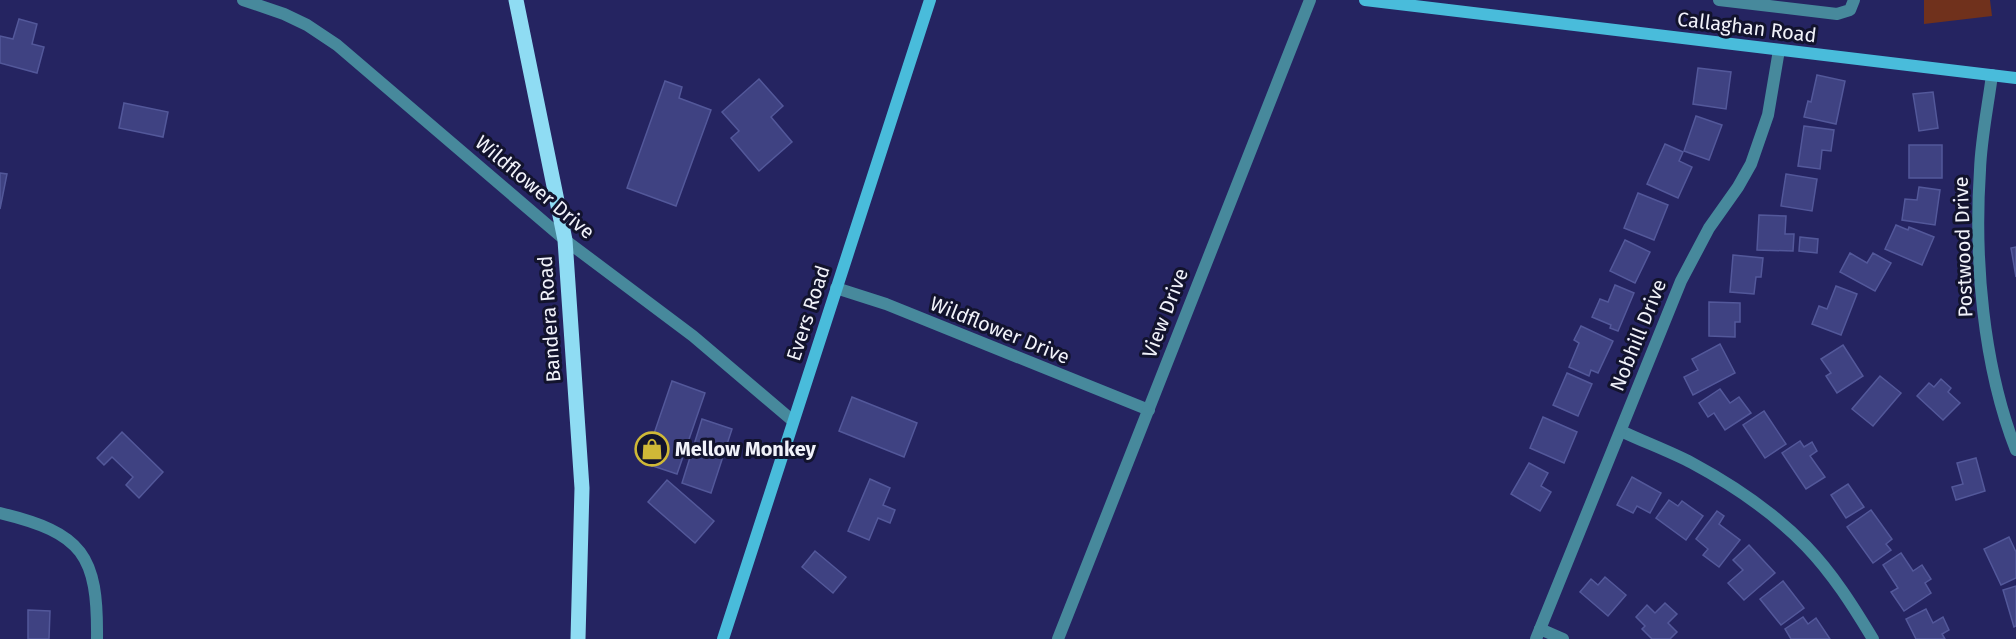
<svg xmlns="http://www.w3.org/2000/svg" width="2016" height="639" font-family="'Fira Sans',sans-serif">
	<rect width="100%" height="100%" fill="#252461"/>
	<!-- green -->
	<path fill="#70311c" d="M1924,0H1990L1992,16L1924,24Z"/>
	<!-- building -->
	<g fill="#3f4282" stroke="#53589a" stroke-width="1.5">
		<path d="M19,19L37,24L32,44L44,47L37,73L0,63V36L13,39Z"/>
		<path d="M1698,68L1731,72L1726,109L1693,104Z"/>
		<path d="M1817,75L1845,81L1836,124L1804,117L1808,101L1811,102Z"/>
		<path d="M759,79L783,106L771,117L792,142L759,171L731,138L739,131L722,112Z"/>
		<path d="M665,81L682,87L679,98L711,110L676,206L627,188Z"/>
		<path d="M1933,92L1938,128L1919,131L1913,94Z"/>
		<path d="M124,103L168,112L163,137L119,128Z"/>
		<path d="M1696,116L1722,125L1709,160L1684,151Z"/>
		<path d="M1804,126L1834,130L1831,151L1822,150L1820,169L1798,166Z"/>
		<path d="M1665,144L1683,152L1679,161L1692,167L1678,198L1647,184Z"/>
		<rect x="1909" y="145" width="33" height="33"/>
		<path d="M0,173L7,174L0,209Z"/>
		<path d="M1786,174L1817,179L1812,211L1781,206Z"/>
		<path d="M1919,187L1940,190L1935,225L1902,220L1905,199L1917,200Z"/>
		<path d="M1638,193L1668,205L1654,240L1624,228Z"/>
		<path d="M1759,215L1786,216L1785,234H1794L1793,251L1757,250Z"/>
		<path d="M1896,225L1908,230L1909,227L1934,237L1922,265L1885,249Z"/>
		<path d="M1800,237L1818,239L1817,253L1799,251Z"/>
		<path d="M1625,240L1650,252L1635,283L1610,271Z"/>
		<path d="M2016,247V277L2011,248Z"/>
		<path d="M1850,253L1867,263L1873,253L1891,263L1875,291L1840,272Z"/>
		<path d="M1733,255L1763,258L1761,277H1756L1754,294L1730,292Z"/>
		<path d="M1615,285L1634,293L1618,331L1610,328L1611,325L1592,317L1600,299L1608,302Z"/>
		<path d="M1836,286L1857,294L1841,335L1812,324L1819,306L1827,309Z"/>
		<path d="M1709,302L1740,303V322H1735V337L1709,336Z"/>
		<path d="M1581,326L1613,341L1598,373L1591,370L1589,376L1569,367L1579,343L1574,340Z"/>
		<path d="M1720,344L1735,373L1693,395L1684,377L1698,370L1692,359Z"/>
		<path d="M1843,345L1863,376L1837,393L1826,376L1831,373L1821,359Z"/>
		<path d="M1567,373L1592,384L1578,416L1553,405Z"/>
		<path d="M1880,376L1901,393L1873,426L1852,409Z"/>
		<path d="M1941,379L1951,388L1948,392L1960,403L1943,420L1917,396L1929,383L1934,387Z"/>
		<path d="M672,381L705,393L677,474L644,463Z"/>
		<path d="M1720,389L1730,403L1739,397L1751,413L1725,430L1714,413L1708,417L1699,403Z"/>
		<path d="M852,397L917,423L904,457L839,431Z"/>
		<path d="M1764,411L1786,444L1765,458L1743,425Z"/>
		<path d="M1543,417L1577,432L1564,463L1530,448Z"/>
		<path d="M702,419L732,429L711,493L682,483Z"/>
		<path d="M122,432L163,472L139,498L126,485L133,477L112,457L104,465L97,458Z"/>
		<path d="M1800,441L1804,447L1812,442L1817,451L1810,456L1825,477L1806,489L1782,453Z"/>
		<path d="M1976,458L1985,491L1956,500L1952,487L1963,484L1957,463Z"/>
		<path d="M1529,463L1548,473L1541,486L1551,492L1540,511L1511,494Z"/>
		<path d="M1632,477L1661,493L1650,513L1637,506L1633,513L1617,505Z"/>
		<path d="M870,479L890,488L883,505L895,510L890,523L878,518L869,540L848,531Z"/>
		<path d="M667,480L714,521L695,543L648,502Z"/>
		<path d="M1848,484L1864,507L1846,518L1831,495Z"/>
		<path d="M1669,500L1678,506L1682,501L1703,516L1686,540L1656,518Z"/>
		<path d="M1871,510L1892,539L1886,544L1891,550L1873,563L1847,527Z"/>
		<path d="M1717,511L1724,516L1719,524L1740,540L1719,567L1703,555L1708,549L1696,539Z"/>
		<path d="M2009,537L2016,552V578L2001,585L1984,549Z"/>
		<path d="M1749,545L1775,573L1744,600L1728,583L1743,570L1733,560Z"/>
		<path d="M815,551L846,577L833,593L802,567Z"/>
		<path d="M1901,553L1913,571L1922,565L1931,579L1925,583L1931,593L1904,611L1891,592L1898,588L1883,565Z"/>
		<path d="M1605,577L1626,595L1608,616L1580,592L1591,579L1598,585Z"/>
		<path d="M1783,581L1804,608L1781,625L1760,599Z"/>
		<path d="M2016,586V626L2014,627L2003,590Z"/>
		<path d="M1665,603L1677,614L1668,623L1677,632L1670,639H1652L1642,629L1645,626L1636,617L1647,605L1655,613Z"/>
		<path d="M1926,609L1933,623L1943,617L1949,630L1942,634L1945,639H1916L1906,619Z"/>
		<path d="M28,610L50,611L49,639H28Z"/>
		<path d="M1803,617L1808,624L1816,618L1830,639H1791L1785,629Z"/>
	</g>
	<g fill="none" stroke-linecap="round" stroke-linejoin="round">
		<!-- street -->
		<g stroke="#47899c" stroke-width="12">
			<path d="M243,0L284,14L307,25L337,45L565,240L693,336L793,421"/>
			<path d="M1719,0L1837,14L1850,10L1854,0"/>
			<path d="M1992,75C1988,106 1981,139 1980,170C1974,260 1983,366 2016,450"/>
			<path d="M836,288L886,304L1149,410"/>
			<path d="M1621,431C1644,442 1669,451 1692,463C1733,485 1774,513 1806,546C1833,574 1853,606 1873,639"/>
			<path d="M0,513C83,533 98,555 97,639"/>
			<path d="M1540,629L1563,639"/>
			<path d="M1058,639L1310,0"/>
			<path d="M1536,639L1681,281L1709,228L1738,187L1751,164L1768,115L1779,50"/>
		</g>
		<!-- secondary -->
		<g stroke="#49bcdb" stroke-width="12">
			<path d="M1365,0L2016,78"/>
			<path d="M723,639L930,0"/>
		</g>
		<!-- primary -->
		<path stroke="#8fdcf3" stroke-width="15" d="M516,0L565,240L582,488L578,639"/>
	</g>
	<!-- icons -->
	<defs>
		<g id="shop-ring" transform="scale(1.725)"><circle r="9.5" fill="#12132d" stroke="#cfb837" stroke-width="1.5"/><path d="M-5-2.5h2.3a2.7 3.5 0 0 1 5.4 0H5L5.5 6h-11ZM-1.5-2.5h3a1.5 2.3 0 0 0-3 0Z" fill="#cfb837"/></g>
	</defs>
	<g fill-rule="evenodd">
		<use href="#shop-ring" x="652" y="449"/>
	</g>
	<g text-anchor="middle" stroke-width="6" stroke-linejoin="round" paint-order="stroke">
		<!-- street labels -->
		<g font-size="20" fill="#f1f2fa" stroke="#12132d">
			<text transform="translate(1747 27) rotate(7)" y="7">Callaghan Road</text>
			<text transform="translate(535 187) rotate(40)" y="7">Wildflower Drive</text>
			<text transform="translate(1963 247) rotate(-92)" y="7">Postwood Drive</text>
			<text transform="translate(808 313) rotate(-72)" y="7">Evers Road</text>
			<text transform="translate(1165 313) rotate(-69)" y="7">View Drive</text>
			<text transform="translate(549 319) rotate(-94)" y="7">Bandera Road</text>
			<text transform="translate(1000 330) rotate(22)" y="7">Wildflower Drive</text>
			<text transform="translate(1638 335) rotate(-68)" y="7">Nobhill Drive</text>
		</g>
		<!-- poi labels -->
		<g font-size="20" font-weight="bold" fill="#f1f2fa" stroke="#12132d" text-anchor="start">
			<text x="675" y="456">Mellow Monkey</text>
		</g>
	</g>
</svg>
